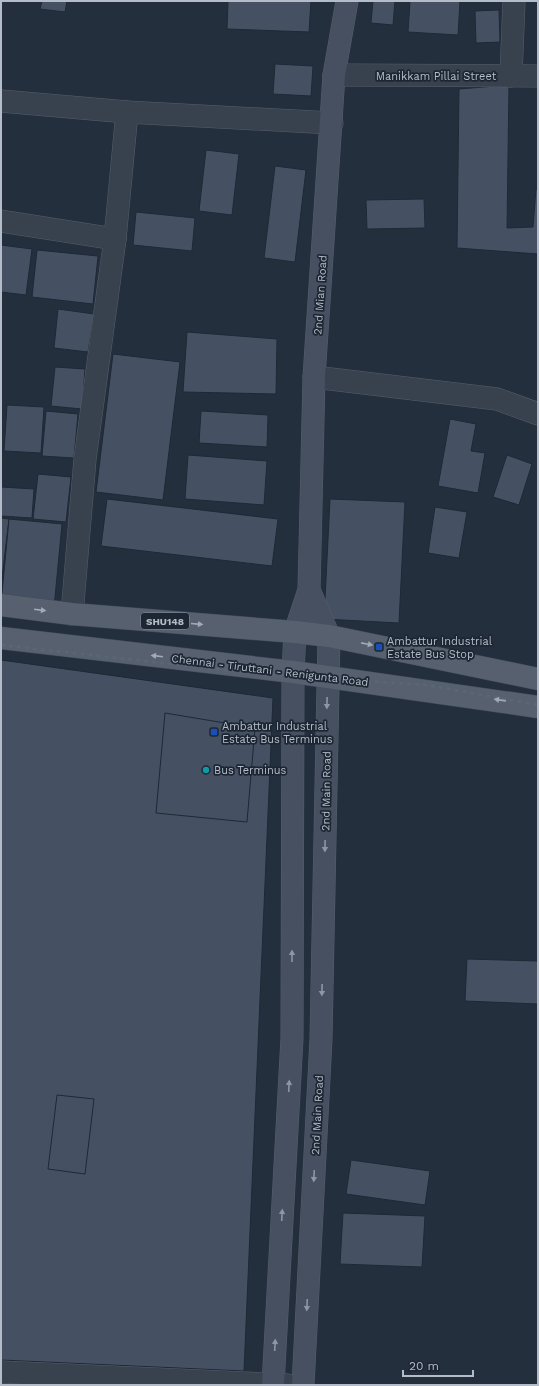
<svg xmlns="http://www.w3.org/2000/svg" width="539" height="1386" font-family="'Work Sans',sans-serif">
	<rect width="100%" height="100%" fill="#242f3e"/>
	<!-- building -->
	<g fill="#455162" stroke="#1f2835">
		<path d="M42,1H67L65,12L40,9Z"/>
		<path d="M228,1H311L309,32L227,29Z"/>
		<path d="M373,1H395L393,25L371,23Z"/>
		<path d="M410,1H460L458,35L408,32Z"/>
		<path d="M499,10L500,42L476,43L475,11Z"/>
		<path d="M275,64L313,66L311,96L273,94Z"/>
		<path d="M509,85L507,228L533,227L536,189H538V254L457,248L459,89Z"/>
		<path d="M206,150L239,154L232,215L199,211Z"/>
		<path d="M275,166L306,170L295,262L264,258Z"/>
		<path d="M424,199L425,228L367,229L366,200Z"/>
		<path d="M136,212L195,218L192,251L133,245Z"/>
		<path d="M1,245L32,249L26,295L1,292Z"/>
		<path d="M37,250L98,256L93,304L32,297Z"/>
		<path d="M58,309L94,314L88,352L54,348Z"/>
		<path d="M187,332L277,339L276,394L183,392Z"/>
		<path d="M113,354L180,362L163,500L96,492Z"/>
		<path d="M55,367L85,369L82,409L51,406Z"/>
		<path d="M7,405L44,407L41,453L4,451Z"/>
		<path d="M46,411L78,414L74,458L42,456Z"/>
		<path d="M201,411L268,415L267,447L199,443Z"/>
		<path d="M450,419L476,424L471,451L485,453L478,493L438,486Z"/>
		<path d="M188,455L267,461L264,505L185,499Z"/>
		<path d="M507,455L532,464L519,505L493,497Z"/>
		<path d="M38,474L71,477L66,522L33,519Z"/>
		<path d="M1,487L34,489L32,518L1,516Z"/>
		<path d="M107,499L278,519L272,566L101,546Z"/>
		<path d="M330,499L405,502L399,623L324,619Z"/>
		<path d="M435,507L467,512L459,558L428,553Z"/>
		<path d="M1,518L9,519L1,586Z"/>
		<path d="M9,519L62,524L54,608L1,604Z"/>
		<path d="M1,660L273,698L244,1371L1,1360Z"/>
		<path d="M165,713L255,728L247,822L156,813Z"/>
		<path d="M467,959L538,961V1004L465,1001Z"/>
		<path d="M57,1095L94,1099L85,1174L48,1169Z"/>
		<path d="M351,1160L430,1171L425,1205L346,1194Z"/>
		<path d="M343,1213L425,1216L422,1267L340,1264Z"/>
	</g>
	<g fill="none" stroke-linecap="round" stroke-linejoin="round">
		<!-- minor casing -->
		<g stroke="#565f6c" stroke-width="23">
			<g id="minor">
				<path d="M334,75L538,76"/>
				<path d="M511,76L514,1"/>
				<path d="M1,101L127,112L332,123"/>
				<path d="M1,221L115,239"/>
				<path d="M314,377L497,399L538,414"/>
				<path d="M72,614L85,459L115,239L127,112"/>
				<path d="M1,1372L287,1385"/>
			</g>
		</g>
		<!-- secondary casing -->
		<g stroke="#565f6c" stroke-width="23">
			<g id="secondary">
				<path d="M273,1385L292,1038L293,672L295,632L309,590L314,377L334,75L347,1"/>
				<path d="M303,1385L321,1039L329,636L309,590"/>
			</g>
		</g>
		<!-- primary casing -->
		<g stroke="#414a57" stroke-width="23">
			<g id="primary">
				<path d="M1,605L72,614L295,632L329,636L538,679"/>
				<path d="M1,638L293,672L538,707"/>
			</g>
		</g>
		<!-- minor -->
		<use href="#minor" stroke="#38414e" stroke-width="22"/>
		<!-- secondary -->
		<use href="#secondary" stroke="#465061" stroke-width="22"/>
		<!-- primary -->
		<use href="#primary" stroke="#56606e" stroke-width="22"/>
		<!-- rail -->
		<path stroke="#5a6575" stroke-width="3" stroke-dasharray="4 4" stroke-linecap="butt" d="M1,645L260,674L427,685L538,705"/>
	</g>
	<!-- one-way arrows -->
	<defs><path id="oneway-solid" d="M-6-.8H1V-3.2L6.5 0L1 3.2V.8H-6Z"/></defs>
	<g fill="#a1aab7">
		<use href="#oneway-solid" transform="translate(40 610) rotate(7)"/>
		<use href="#oneway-solid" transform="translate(197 624) rotate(5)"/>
		<use href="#oneway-solid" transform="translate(367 644) rotate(11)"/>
		<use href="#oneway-solid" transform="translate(157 656) rotate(-173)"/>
		<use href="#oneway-solid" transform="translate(500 700) rotate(-172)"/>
	</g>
	<g fill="#8e96a5">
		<use href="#oneway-solid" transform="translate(327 703) rotate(91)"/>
		<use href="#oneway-solid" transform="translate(325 846) rotate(91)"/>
		<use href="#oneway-solid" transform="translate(292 956) rotate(-90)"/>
		<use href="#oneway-solid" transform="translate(322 990) rotate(91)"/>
		<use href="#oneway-solid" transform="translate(289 1086) rotate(-87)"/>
		<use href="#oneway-solid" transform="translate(314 1176) rotate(93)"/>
		<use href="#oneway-solid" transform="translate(282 1215) rotate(-87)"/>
		<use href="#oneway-solid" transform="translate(307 1305) rotate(93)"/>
		<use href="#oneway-solid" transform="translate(275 1345) rotate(-87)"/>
	</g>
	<!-- markers -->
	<g fill="#1a4fb4" stroke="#1d2633" stroke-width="1.5">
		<rect x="375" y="643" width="8" height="8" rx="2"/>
		<rect x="210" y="728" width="8" height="8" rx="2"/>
	</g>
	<circle fill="#0f9aa8" stroke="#1d2633" stroke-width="1.5" cx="206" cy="770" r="4"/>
	<g text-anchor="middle" stroke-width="3.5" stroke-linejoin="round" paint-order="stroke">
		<!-- shield labels -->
		<rect fill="#1d2633" stroke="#878f9c" stroke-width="1" x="141" y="613" width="48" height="16" rx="3"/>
		<g font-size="10" font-weight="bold" fill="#b4bcc9">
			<text x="165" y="625">SHU148</text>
		</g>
		<!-- street labels -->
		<g font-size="11" fill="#b4bcc9" stroke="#1d2633">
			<text x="436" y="80">Manikkam Pillai Street</text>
			<text transform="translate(320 295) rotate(-86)" y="4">2nd Mian Road</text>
			<text transform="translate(270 670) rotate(7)" y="4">Chennai - Tiruttani - Renigunta Road</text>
			<text transform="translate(326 791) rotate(-89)" y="4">2nd Main Road</text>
			<text transform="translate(317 1115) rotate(-87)" y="4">2nd Main Road</text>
		</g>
		<!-- poi labels -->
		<g font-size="11" fill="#b4bcc9" stroke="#1d2633" text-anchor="start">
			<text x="387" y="645">Ambattur Industrial<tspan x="387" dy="13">Estate Bus Stop</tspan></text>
			<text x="222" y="730">Ambattur Industrial<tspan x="222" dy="13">Estate Bus Terminus</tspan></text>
			<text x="214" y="774">Bus Terminus</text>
		</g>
	</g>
	<!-- border -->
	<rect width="539" height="1386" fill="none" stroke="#b4bcc9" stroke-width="4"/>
	<!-- scale -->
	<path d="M403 1370v6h70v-6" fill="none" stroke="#b4bcc9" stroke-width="2"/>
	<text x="409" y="1370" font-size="12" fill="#b4bcc9" stroke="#1d2633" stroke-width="3" paint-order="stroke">20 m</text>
</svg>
